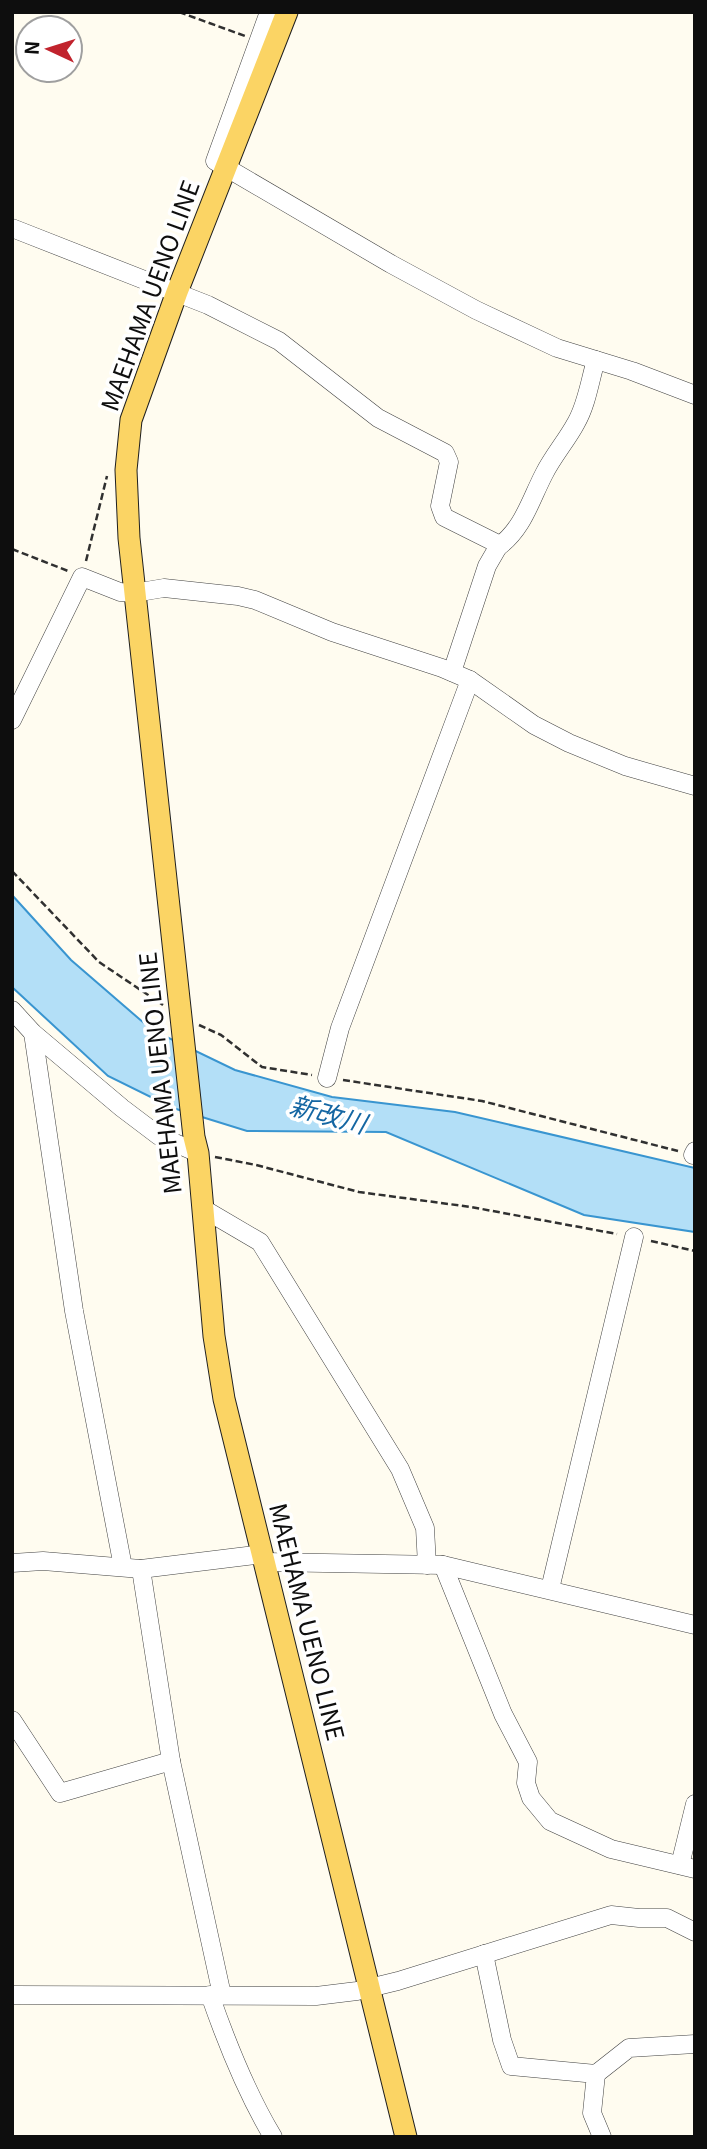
<svg xmlns="http://www.w3.org/2000/svg" width="707" height="2149" font-family="Georgia,'Noto Sans JP',serif">
	<rect width="100%" height="100%" fill="#fffcf0"/>
	<!-- water -->
	<path fill="#b3dff7" stroke="#3995d0" stroke-width="2" d="M12,895L71,960L152,1030L235,1070L332,1097L455,1112L695,1168V1232L584,1215L386,1132L247,1131L173,1108L108,1076L12,987Z"/>
	<g fill="none" stroke-linecap="round" stroke-linejoin="round">
		<!-- minor casing -->
		<g stroke="#414141" stroke-width="19">
			<g id="minor">
				<path d="M269,12L215,161L391,264L476,310L557,348L632,371L695,395"/>
				<path d="M12,228L208,305L279,341L378,418L445,453L449,462L440,506L444,517L496,543L498,547L487,566L452,672"/>
				<path d="M498,547C523,529 530,501 544,474C553,456 567,440 576,423C587,404 590,380 596,360"/>
				<path d="M12,720L82,577L120,592L134,593L164,588L238,596L255,600L332,632L442,668L470,680L534,725L569,743L625,766L695,786"/>
				<path d="M12,1010L33,1033L122,1108L159,1136L198,1153"/>
				<path d="M33,1033L74,1311L123,1567"/>
				<path d="M327,1078L340,1028L470,680"/>
				<path d="M693,1155L695,1151"/>
				<path d="M202,1208L260,1242L400,1469L425,1528L427,1565"/>
				<path d="M265,1562L443,1565L695,1625"/>
				<path d="M12,1563L43,1561L141,1569L263,1554"/>
				<path d="M443,1565L503,1714L528,1762L526,1783L531,1798L550,1821L611,1849L695,1869"/>
				<path d="M141,1569L171,1761L222,1995"/>
				<path d="M550,1589L634,1237"/>
				<path d="M12,1720L60,1793L171,1761"/>
				<path d="M680,1865L695,1804"/>
				<path d="M484,1954L502,2040L511,2066L596,2074L592,2113L602,2137"/>
				<path d="M12,1995L316,1996L357,1991L398,1981L611,1915L639,1918H667L695,1932"/>
				<path d="M210,1995C227,2044 246,2092 273,2137"/>
				<path d="M596,2074L629,2048L695,2044"/>
			</g>
		</g>
		<!-- major casing -->
		<g stroke="#1f1f1f" stroke-width="23">
			<path id="major" d="M287,12L177,292L131,420L126,470L129,538L194,1137L198,1153L214,1336L224,1399L406,2137"/>
		</g>
		<!-- path -->
		<g stroke="#303030" stroke-width="2.5" stroke-dasharray="7 3.5" stroke-linecap="butt">
			<path d="M179,12L245,36"/>
			<path d="M12,549L68,571"/>
			<path d="M86,561L107,476"/>
			<path d="M12,871L99,962L163,1005"/>
			<path d="M199,1025L221,1035L262,1067L312,1075"/>
			<path d="M343,1080L482,1101L678,1151"/>
			<path d="M215,1157L256,1165L359,1192L471,1207L617,1234"/>
			<path d="M651,1241L695,1251"/>
		</g>
		<!-- minor -->
		<use href="#minor" stroke="#fff" stroke-width="18"/>
		<!-- major -->
		<use href="#major" stroke="#fbd464" stroke-width="21"/>
	</g>
	<g text-anchor="middle" stroke-width="7" stroke-linejoin="round" paint-order="stroke">
		<!-- street labels -->
		<g font-size="24" fill="#0e0e0e" stroke="#fff">
			<text transform="translate(151 296) rotate(-70)" y="8">MAEHAMA UENO LINE</text>
			<text transform="translate(161 1073) rotate(-96)" y="8">MAEHAMA UENO LINE</text>
			<text transform="translate(306 1622) rotate(76)" y="8">MAEHAMA UENO LINE</text>
		</g>
		<!-- water labels -->
		<g font-size="26" font-style="italic" fill="#1567a3" stroke="#fff">
			<text transform="translate(328 1115) rotate(15)" y="9">新改川</text>
		</g>
	</g>
	<!-- border -->
	<rect width="707" height="2149" fill="none" stroke="#0e0e0e" stroke-width="28"/>
	<!-- north arrow -->
	<g transform="translate(49 49) rotate(274)"><circle r="33" fill="#ffffff" stroke="#9f9f9f" stroke-width="2"/>
	<path d="M0-5L12 26L0 18L-12 26Z" fill="#c1232d"/>
	<text y="-10" font-size="19" font-weight="bold" text-anchor="middle" fill="#0e0e0e">N</text>
	</g>
</svg>
